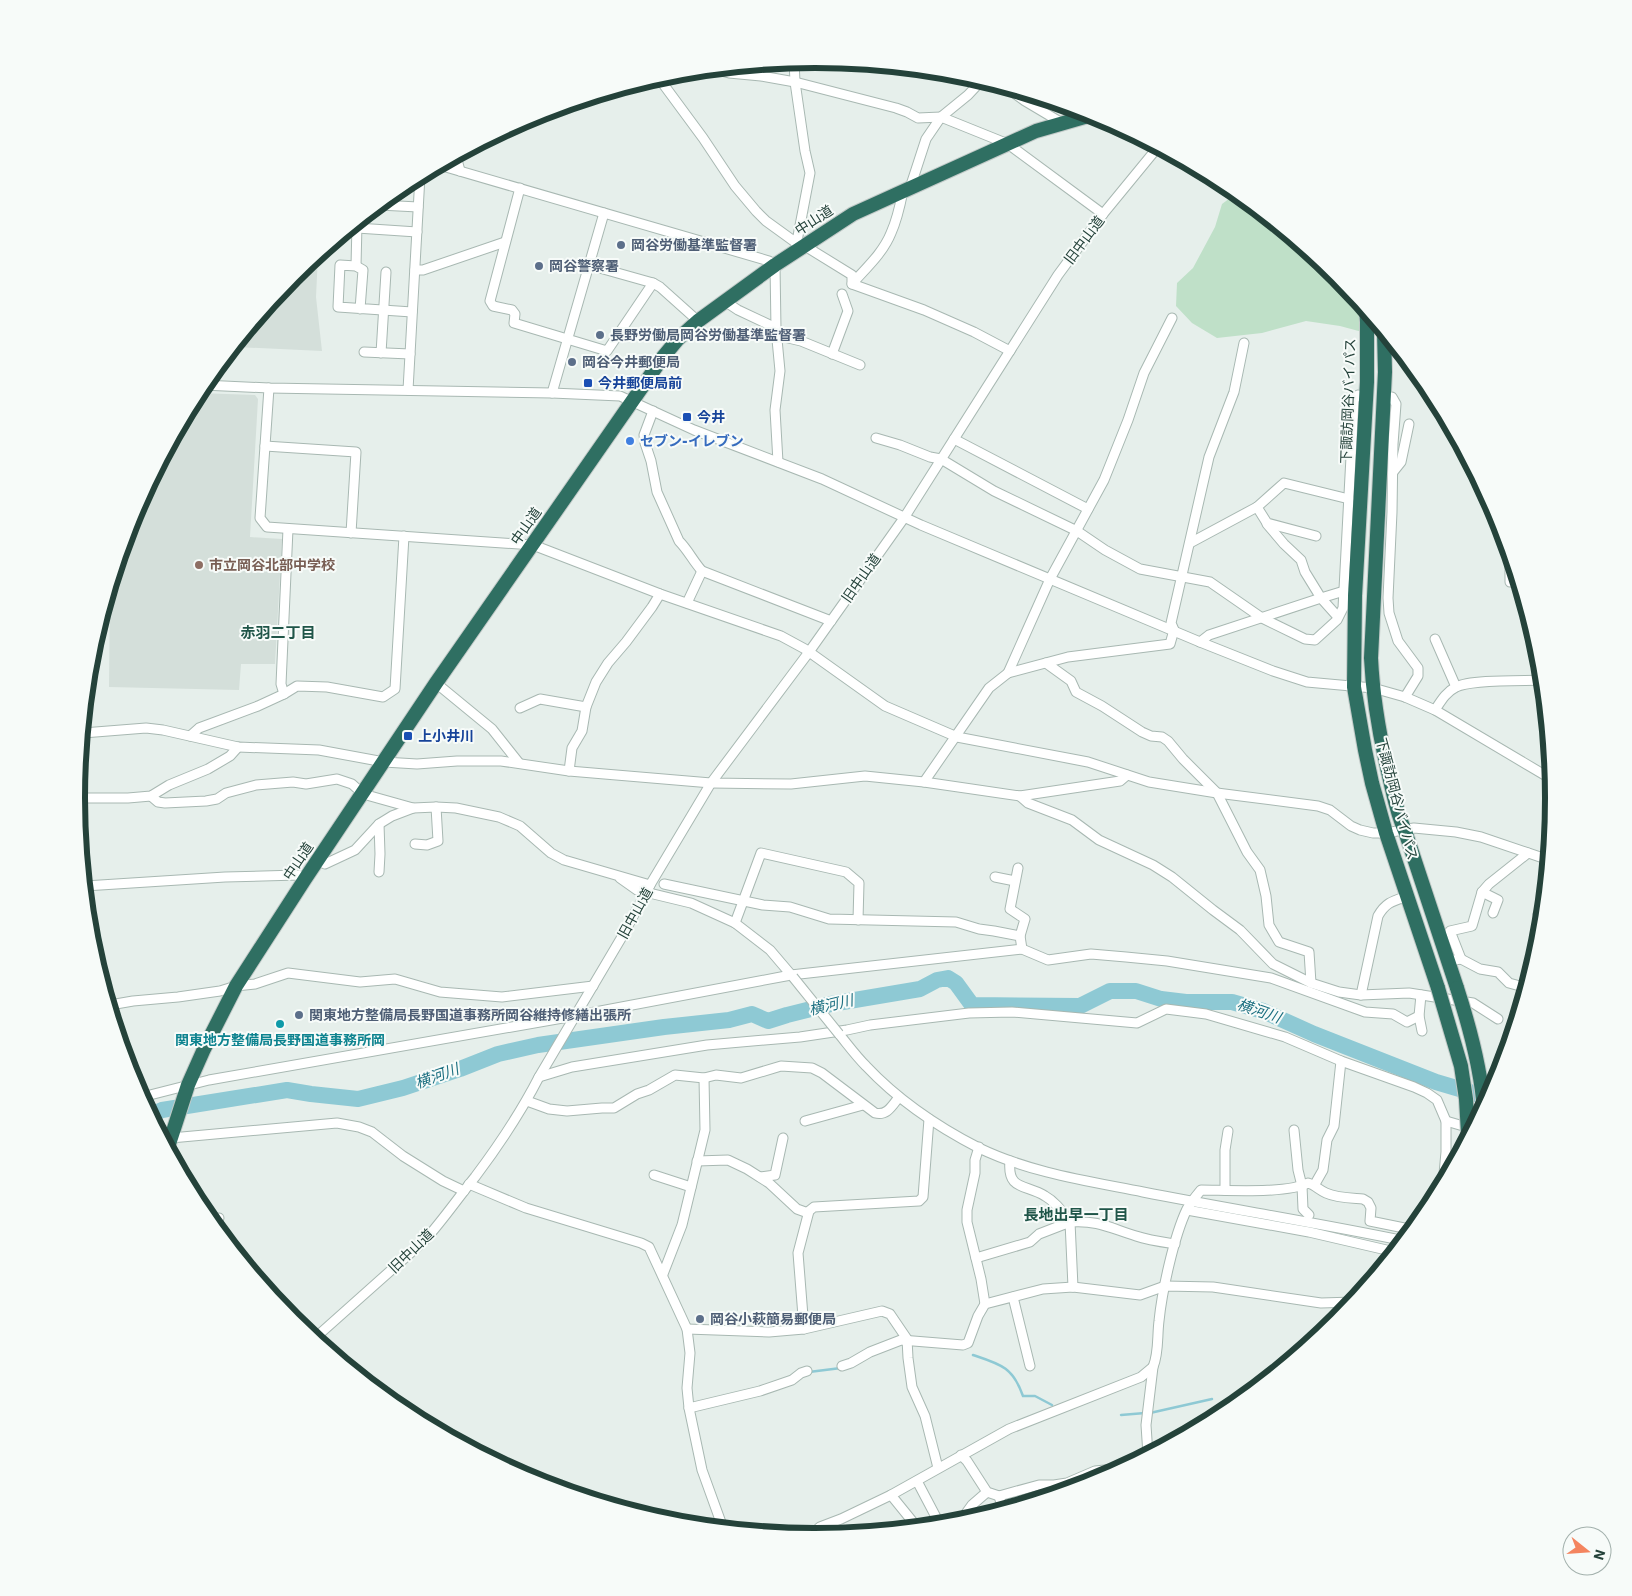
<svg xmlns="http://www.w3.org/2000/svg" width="1632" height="1596" font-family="'IBM Plex Sans','Noto Sans JP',sans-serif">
	<rect width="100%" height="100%" fill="#e6efeb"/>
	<!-- built -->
	<g fill="#d4dfda">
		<path d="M318,255L316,297L322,351L235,347L293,275Z"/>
		<path d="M198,393L255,395L258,399L250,537L282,539L275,664H241L239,690L109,687L110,591L133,515Z"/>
	</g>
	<!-- green -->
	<path fill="#bfe0c8" d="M1238,192L1339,275L1392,340L1340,326L1306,321L1262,333L1217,338L1192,323L1176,306L1177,283L1193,268L1215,227L1222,204Z"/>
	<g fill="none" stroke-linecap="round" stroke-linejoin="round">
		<!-- stream -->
		<g stroke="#8ec9d4" stroke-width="2.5">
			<path d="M973,1355C1000,1364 1013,1367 1023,1396H1035L1052,1405"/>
			<path d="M809,1372L841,1368"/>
			<path d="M1150,1413L1212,1399"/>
			<path d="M1121,1415L1145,1413"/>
		</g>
		<!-- river -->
		<path stroke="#8ec9d4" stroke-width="16" d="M151,1115L162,1110L287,1090L311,1094L358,1099L403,1088L460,1069L498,1054L538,1045L664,1027L729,1020L752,1014L768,1021L787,1015L831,1004L920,989L937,980L948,978L956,983L972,1005L1080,1006L1110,991H1136L1161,999L1186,1002H1232L1263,1011L1314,1034L1436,1082L1490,1098"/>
		<!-- minor casing -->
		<g stroke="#a8b8b2" stroke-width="11">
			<g id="minor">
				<path d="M794,61L795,82L805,151L810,173L798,236L795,242"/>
				<path d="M713,69L729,73L761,76L795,82L896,108L907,112L918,118L941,117L1008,144L1103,214"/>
				<path d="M658,77L703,138L735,186L756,211L766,221L795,242L805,246L852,275V284L924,310L974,332L1010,351"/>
				<path d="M1006,87L1025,101L1062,123"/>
				<path d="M456,156L460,171"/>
				<path d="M439,165L769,261L775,265L776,329L780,371L775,410L778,462"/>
				<path d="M520,188L490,301L493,306L512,310L515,314L514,323L607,351L653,283"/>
				<path d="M910,188L926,139L941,117L968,95L982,80"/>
				<path d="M379,205L418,207"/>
				<path d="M357,228L417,232"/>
				<path d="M589,265L653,283L660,287L698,321"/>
				<path d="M356,266L357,224"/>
				<path d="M415,270H423L505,242"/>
				<path d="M852,284C866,268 883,253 891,233C897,220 900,206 903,191"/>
				<path d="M726,302L738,310L772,326L784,337L801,341L860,365"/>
				<path d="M360,309L363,270L356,266L340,265L338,307L412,312"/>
				<path d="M364,352L410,354"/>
				<path d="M381,353L386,272"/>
				<path d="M832,354L848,311L842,294"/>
				<path d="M203,385L269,388L552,393L620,396L694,430L822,479L921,525L1200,642L1273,671L1307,682L1373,688L1405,697L1435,710L1553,780"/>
				<path d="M269,388L260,518L267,527L533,545L660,594L781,636L805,649L885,706L957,737L1088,762L1149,782L1217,793L1318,806L1330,810L1351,826L1360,830L1373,833H1386L1414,828L1456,832L1481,837L1549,860"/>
				<path d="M408,390L420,176"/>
				<path d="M552,393L604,213"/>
				<path d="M1392,397L1396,404L1393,444L1392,512L1388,598L1389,613L1398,641L1418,668V676L1405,697"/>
				<path d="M653,411L644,435L645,443L651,461L657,492L679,541C688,550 693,561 702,571L831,621"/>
				<path d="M876,438L900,445L930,457L941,459L994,491L1077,531L1105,550L1140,569L1210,582L1262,618L1305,639L1315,640L1337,620L1343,608L1354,400L1358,395"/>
				<path d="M954,439L1088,509"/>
				<path d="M265,446L356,452L351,533"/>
				<path d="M1393,472L1401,462L1409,424"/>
				<path d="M1267,524L1284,544L1301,560L1305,572L1321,598L1344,591"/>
				<path d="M1316,536L1267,523L1257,507L1284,483L1349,499"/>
				<path d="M1190,543L1257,507"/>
				<path d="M1510,551V582H1519"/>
				<path d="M687,603L702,571"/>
				<path d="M1435,639L1456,687"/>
				<path d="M1200,642L1209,635L1321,598L1338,617"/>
				<path d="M1046,663L1071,681L1076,692L1102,706L1142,732L1151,736L1162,737L1168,741L1183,759L1217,793L1247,852L1260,870L1266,896L1269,925L1279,942L1309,952L1311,983"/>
				<path d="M1008,673L1050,579L1104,480L1128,420L1144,373L1172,318"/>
				<path d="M436,683L492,729L519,763"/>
				<path d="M284,694L281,684L288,529"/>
				<path d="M520,708L540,699L586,707"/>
				<path d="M1435,710C1441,701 1446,692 1456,687C1471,679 1525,681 1544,680"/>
				<path d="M83,733L146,728L163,730L238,747L319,750L384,762L417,764L457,761H501L569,771L711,783L791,784L865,776L924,782L1020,796L1120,781L1127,775"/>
				<path d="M190,736L199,728L258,706L284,694L297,686L327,687L383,697L395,689L404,536"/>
				<path d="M569,771L572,748L582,731L586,707L596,682L608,663L626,642L652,607L660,594"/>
				<path d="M924,782L989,688L1008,673L1068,657L1170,644L1174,630L1171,623L1209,457L1234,392L1244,343"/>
				<path d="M151,796L158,802L165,803L206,801L217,799L226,793L256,785L293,782L306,784L337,779L352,784L363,794L413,808L436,807L456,808L499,817L520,826L551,853L564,860L650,885"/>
				<path d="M1020,796L1028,803L1072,820L1099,840L1153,865L1172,877L1213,910L1240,930L1273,964L1311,983L1339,992L1361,995L1409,993L1473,1003L1498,1019"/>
				<path d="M77,798H128L151,796L169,785L208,769L230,756L238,747"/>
				<path d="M415,844L427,845L438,841L436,807"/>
				<path d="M318,860L325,864L355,850L379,824L392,816L413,808"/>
				<path d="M1018,868L1010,909L1025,919L1020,936"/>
				<path d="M379,872L380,854L379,824"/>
				<path d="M995,877L1015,881"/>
				<path d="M620,878L637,890L691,903L735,923L770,950L793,977"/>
				<path d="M664,884L763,905L790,907L829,919L956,922L979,929L994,931L1020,936L1022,949"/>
				<path d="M85,886L225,877L298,875L305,879"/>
				<path d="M1493,913L1498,900L1482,892L1489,884L1528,853"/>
				<path d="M1538,914L1546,897"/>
				<path d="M735,923L761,853L846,872L859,883L858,920"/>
				<path d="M1461,959L1480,969L1498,972L1509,983L1527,988"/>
				<path d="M1448,961L1461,959L1450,931L1472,926L1482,892"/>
				<path d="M1361,995L1378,916C1386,902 1393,901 1408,896"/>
				<path d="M1421,995L1419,1016L1422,1031"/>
				<path d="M110,1005L133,1001L178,997L220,991L236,986L255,984L288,973L360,982L395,979L440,992L502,997L593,986"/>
				<path d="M839,1034C848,1045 856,1056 866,1066C898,1100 938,1127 979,1148C1031,1173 1088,1181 1143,1192C1230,1209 1318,1223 1405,1241"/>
				<path d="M539,1077L572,1067L707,1045L800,1037L847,1030L870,1025L969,1013L1012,1012L1137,1023L1166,1009L1206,1014L1285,1037L1341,1061L1414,1087L1427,1093L1437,1100L1446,1121V1152L1443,1185"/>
				<path d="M142,1097L209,1080L574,1016L791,975L1022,949L1048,960L1091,954L1126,957L1167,961L1271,978L1365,1012L1393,1014L1407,1022L1419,1016"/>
				<path d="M527,1101L549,1109L567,1111L602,1108H614L637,1094L649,1090L675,1075L704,1078L716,1075L741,1078L781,1066L812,1068L822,1073L875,1113C887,1116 892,1106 899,1097"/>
				<path d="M805,1121L863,1105"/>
				<path d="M1446,1121L1470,1128"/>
				<path d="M1294,1130L1298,1170L1302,1186L1303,1209L1309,1215"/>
				<path d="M167,1140L171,1138L337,1123L359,1127L372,1132L403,1156L443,1181L464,1191"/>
				<path d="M979,1147L975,1160V1173L967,1210V1222L981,1279L985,1304"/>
				<path d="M697,1161L728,1160L747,1169L769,1183L797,1209L808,1213"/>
				<path d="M1010,1161C1007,1191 1026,1184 1045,1196C1056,1202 1063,1213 1070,1222C1098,1220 1110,1228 1136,1236C1148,1240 1162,1242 1175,1244"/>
				<path d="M654,1175L691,1187"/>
				<path d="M760,1177L775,1175L783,1138"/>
				<path d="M469,1184L526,1208L641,1243L649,1247L687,1329L690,1353L687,1388L689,1408L702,1470L723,1528"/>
				<path d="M1315,1184L1323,1170L1327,1140L1334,1126L1341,1061"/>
				<path d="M1225,1190V1150L1228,1131"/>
				<path d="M1187,1210L1309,1232L1395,1252"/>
				<path d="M213,1223L219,1218"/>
				<path d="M976,1258L1030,1242L1039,1234L1070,1222L1073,1287"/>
				<path d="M663,1274L682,1225L705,1130L704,1078"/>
				<path d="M1013,1297L1030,1366"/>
				<path d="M687,1329L769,1332L804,1329L882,1311L890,1314L907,1339L908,1358L912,1387L925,1416L938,1468"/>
				<path d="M804,1329L798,1253L809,1211L814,1207L919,1201L923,1197L929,1119"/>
				<path d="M315,1338L425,1240C443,1220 458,1198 475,1177C499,1145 521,1112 539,1077L623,935L650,885L711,783L809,652L904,518L1058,275L1103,214L1158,147"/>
				<path d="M842,1366L851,1363L870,1352L901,1340L963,1345L968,1343L978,1316L985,1304L1043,1289L1073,1287L1140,1295L1165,1286L1213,1287L1321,1303L1354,1302"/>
				<path d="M689,1408L760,1391L792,1380L801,1373L807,1371"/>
				<path d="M961,1455L967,1461L987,1492L999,1496L1039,1485H1054L1067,1483L1095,1471L1124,1468"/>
				<path d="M1148,1455L1146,1425L1153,1367C1159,1353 1157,1336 1159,1321C1162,1291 1174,1236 1187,1209C1191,1202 1196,1196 1201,1190C1226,1190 1287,1194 1308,1183C1315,1185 1319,1190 1326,1193C1337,1198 1351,1198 1363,1199L1368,1202L1371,1208L1370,1221L1414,1230"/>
				<path d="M917,1481L937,1519"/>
				<path d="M891,1495L917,1527"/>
				<path d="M999,1496L1003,1510"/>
				<path d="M959,1523L972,1505L987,1492"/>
				<path d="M808,1537L820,1527L841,1519L891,1495L1009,1429L1141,1377L1153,1367"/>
			</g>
		</g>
		<!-- highway casing -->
		<g stroke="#c2cac8" stroke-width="16">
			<g id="highway">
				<path d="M1366,308L1367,322V382L1355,596L1354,687L1365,750L1372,783L1386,833L1438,988"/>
				<path d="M1384,331L1385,372L1371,658C1373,700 1380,739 1390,780C1394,797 1397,814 1405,831L1457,988"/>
				<path d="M168,1147L188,1085L204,1049L236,986L305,879L436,683L663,357L678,339L698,321L775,265L853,214L1036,131L1095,114"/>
			</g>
		</g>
		<!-- minor -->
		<use href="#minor" stroke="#fff" stroke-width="9"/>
		<!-- highway -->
		<use href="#highway" stroke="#2f6f62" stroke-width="14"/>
		<!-- minor-bridge casing -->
		<g stroke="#a8b8b2" stroke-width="11" stroke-linecap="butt">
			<path id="minor-bridge" d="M793,977L839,1034"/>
		</g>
		<!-- highway-bridge casing -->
		<g stroke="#c2cac8" stroke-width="16" stroke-linecap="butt">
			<g id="highway-bridge">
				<path d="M1438,988L1461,1066L1466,1099L1468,1133"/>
				<path d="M1457,988C1470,1028 1481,1068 1484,1110"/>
			</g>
		</g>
		<!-- minor-bridge -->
		<use href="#minor-bridge" stroke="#fff" stroke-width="9"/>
		<!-- highway-bridge -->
		<use href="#highway-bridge" stroke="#2f6f62" stroke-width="14"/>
	</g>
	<!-- markers -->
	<g fill="#5c6f8a" stroke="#f7fbf9" stroke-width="2">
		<circle cx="621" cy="245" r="5"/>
		<circle cx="539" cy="266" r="5"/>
		<circle cx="600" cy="335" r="5"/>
		<circle cx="572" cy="362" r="5"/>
		<circle cx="299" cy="1015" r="5"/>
		<circle cx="700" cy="1319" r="5"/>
	</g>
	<g fill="#1a4fb4" stroke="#f7fbf9" stroke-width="2">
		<rect x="583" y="378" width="10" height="10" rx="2.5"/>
		<rect x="682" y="412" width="10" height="10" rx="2.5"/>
		<rect x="403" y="731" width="10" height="10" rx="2.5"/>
	</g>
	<circle fill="#3f7fe0" stroke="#f7fbf9" stroke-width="2" cx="630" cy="441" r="5"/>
	<circle fill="#8d6e63" stroke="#f7fbf9" stroke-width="2" cx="199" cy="565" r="5"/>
	<circle fill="#0f9aa8" stroke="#f7fbf9" stroke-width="2" cx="280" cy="1024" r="5"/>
	<g text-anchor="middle" stroke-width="4" stroke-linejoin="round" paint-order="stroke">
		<!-- street labels -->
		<g font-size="14" fill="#24423a" stroke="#f7fbf9">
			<text transform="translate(814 220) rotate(-33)" y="5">中山道</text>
			<text transform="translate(1084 240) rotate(-53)" y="5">旧中山道</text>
			<text transform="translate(1348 401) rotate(-88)" y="5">下諏訪岡谷バイパス</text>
			<text transform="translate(526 526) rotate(-55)" y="5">中山道</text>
			<text transform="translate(861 578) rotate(-55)" y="5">旧中山道</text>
			<text transform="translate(1397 799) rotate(75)" y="5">下諏訪岡谷バイパス</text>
			<text transform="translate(298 861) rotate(-56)" y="5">中山道</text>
			<text transform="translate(635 913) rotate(-61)" y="5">旧中山道</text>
			<text transform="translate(411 1251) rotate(-44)" y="5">旧中山道</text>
		</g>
		<!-- service labels -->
		<g font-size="14" font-weight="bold" fill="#4e5e75" stroke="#f7fbf9" text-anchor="start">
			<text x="631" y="250">岡谷労働基準監督署</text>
			<text x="549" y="271">岡谷警察署</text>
			<text x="610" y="340">長野労働局岡谷労働基準監督署</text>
			<text x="582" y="367">岡谷今井郵便局</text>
			<text x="309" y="1020">関東地方整備局長野国道事務所岡谷維持修繕出張所</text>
			<text x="710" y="1324">岡谷小萩簡易郵便局</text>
		</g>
		<!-- transit labels -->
		<g font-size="14" font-weight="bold" fill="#164399" stroke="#f7fbf9" text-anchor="start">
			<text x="598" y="388">今井郵便局前</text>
			<text x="697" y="422">今井</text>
			<text x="418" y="741">上小井川</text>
		</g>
		<!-- shop labels -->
		<g font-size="14" font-weight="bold" fill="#366cbe" stroke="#f7fbf9" text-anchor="start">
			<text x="640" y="446">セブン-イレブン</text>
		</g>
		<!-- education labels -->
		<g font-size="14" font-weight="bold" fill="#785e54" stroke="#f7fbf9" text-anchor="start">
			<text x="209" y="570">市立岡谷北部中学校</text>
		</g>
		<!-- culture labels -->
		<g font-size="14" font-weight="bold" fill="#0d838f" stroke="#f7fbf9">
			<text x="280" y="1045">関東地方整備局長野国道事務所岡</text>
		</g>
		<!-- neighbourhood labels -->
		<g font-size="15" font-weight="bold" fill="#1f5548" stroke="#f7fbf9">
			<text x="278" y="638">赤羽二丁目</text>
			<text x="1076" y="1220">長地出早一丁目</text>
		</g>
		<!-- water labels -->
		<g font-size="15" font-style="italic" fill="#1c6f80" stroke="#f7fbf9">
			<text transform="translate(831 1005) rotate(-13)" y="5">横河川</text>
			<text transform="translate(1259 1011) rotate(19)" y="5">横河川</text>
			<text transform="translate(437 1076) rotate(-20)" y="5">横河川</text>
		</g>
	</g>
	<!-- crop -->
	<path d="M0 0H1632V1596H0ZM85 798a730 730 0 1 1 1460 0a730 730 0 1 1-1460 0Z" fill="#f7fbf9" fill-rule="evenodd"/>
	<path fill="none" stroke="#24423a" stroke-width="6" d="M85 798a730 730 0 1 1 1460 0a730 730 0 1 1-1460 0Z"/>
	<!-- north arrow -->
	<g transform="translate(1587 1551) rotate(107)"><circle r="24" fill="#f7fbf9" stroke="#a3b1ad"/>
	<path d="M0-4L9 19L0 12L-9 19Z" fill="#f4845f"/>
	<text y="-8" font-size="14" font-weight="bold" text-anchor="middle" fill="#24423a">N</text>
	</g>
</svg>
